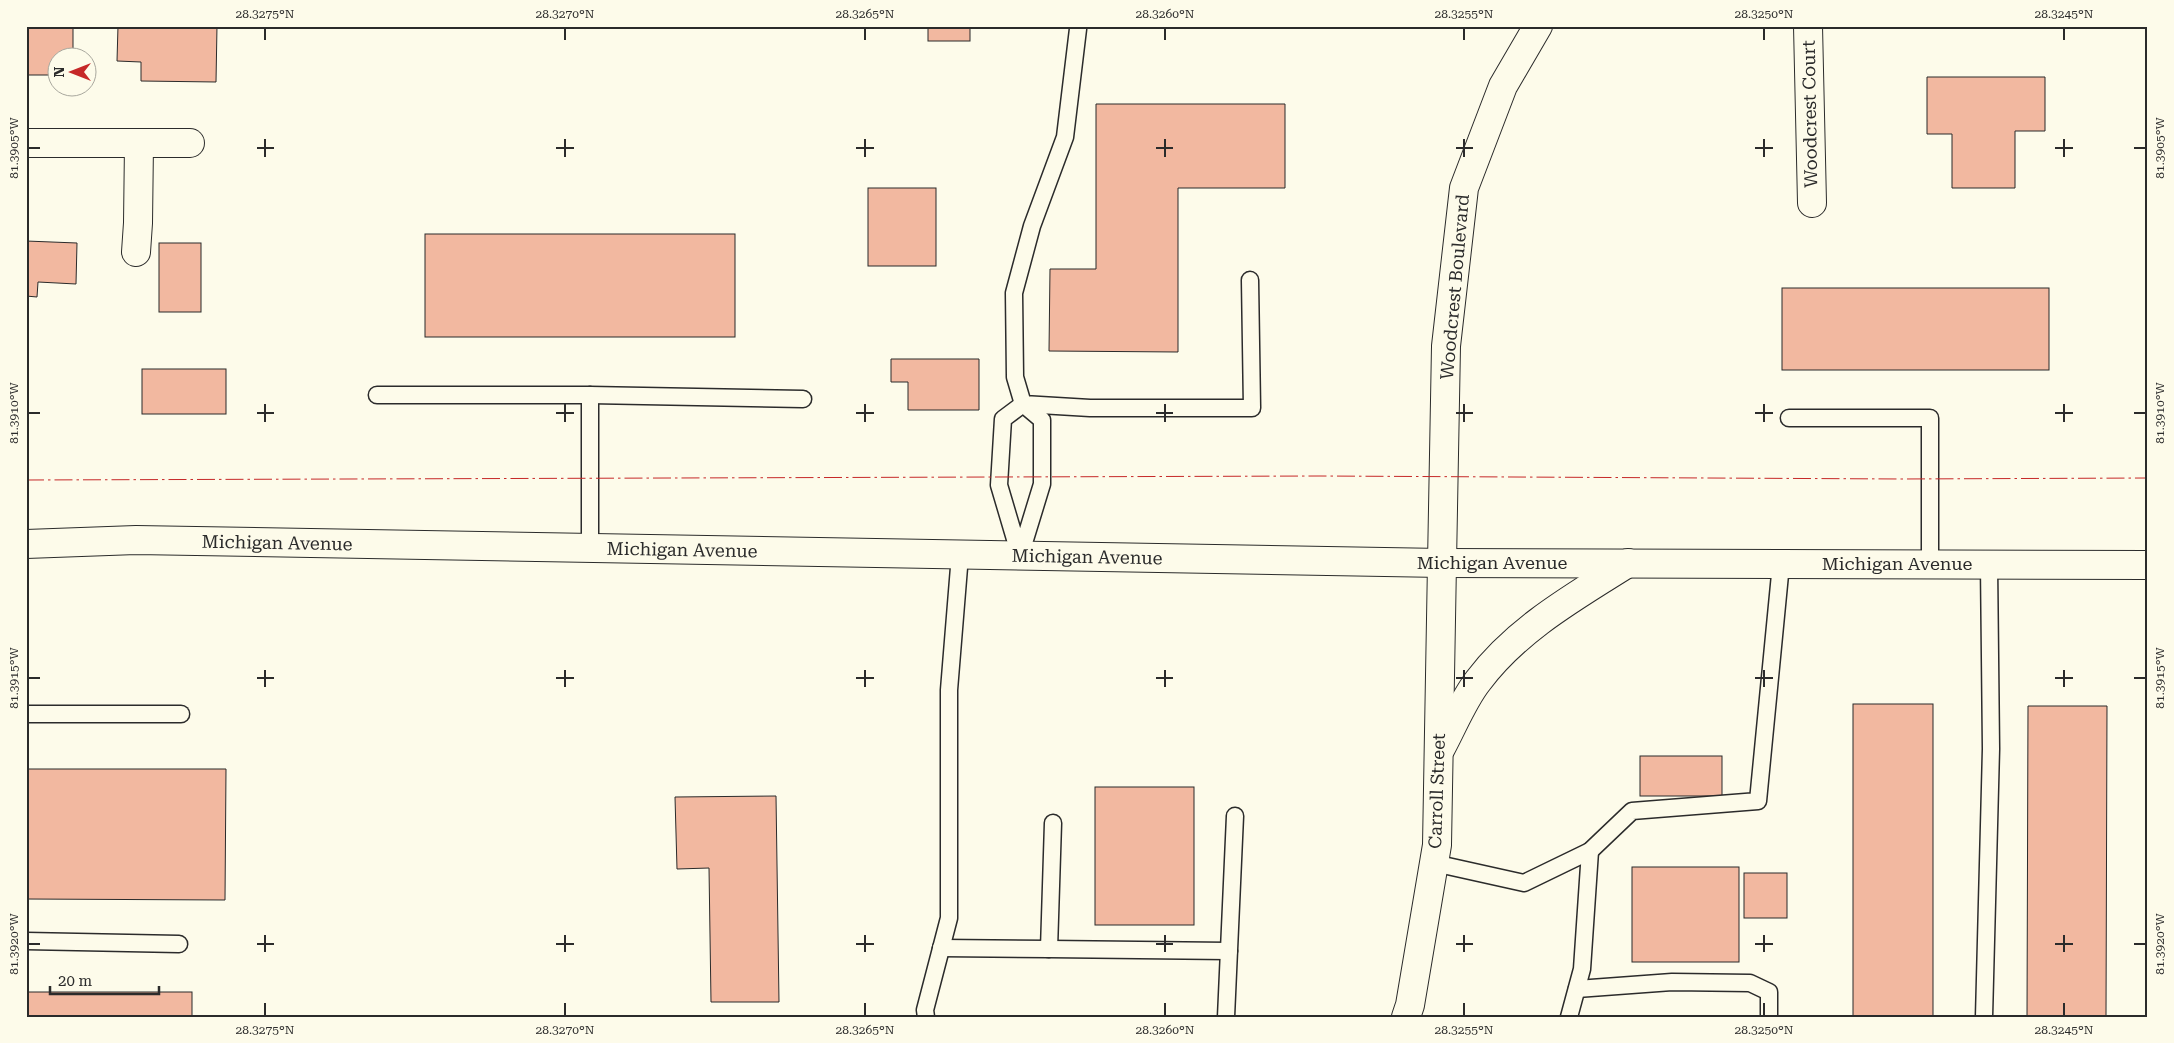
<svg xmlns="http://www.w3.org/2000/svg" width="2174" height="1043" font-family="'Roboto Serif',serif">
	<rect width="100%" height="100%" fill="#fdfbea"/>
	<!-- building -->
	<g fill="#f2b8a0" stroke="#2b2b2b">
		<path d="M26,26H73V58H58V75H26Z"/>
		<path d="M118,26H217L216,82L141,81V62L117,61Z"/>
		<rect x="928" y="26" width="42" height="15"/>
		<path d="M1927,77H2045V131H2015V188H1952V134H1927Z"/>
		<path d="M1096,104H1285V188H1178V352L1049,351L1050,269H1096Z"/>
		<rect x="868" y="188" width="68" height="78"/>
		<rect x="425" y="234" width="310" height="103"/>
		<path d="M26,241L77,243L76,284L38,282L37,297L26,296Z"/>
		<rect x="159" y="243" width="42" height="69"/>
		<rect x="1782" y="288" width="267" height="82"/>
		<path d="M891,359H979V410H908V382H891Z"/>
		<rect x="142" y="369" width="84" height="45"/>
		<rect x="1853" y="704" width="80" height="313"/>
		<path d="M2028,706H2107L2106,1017H2027Z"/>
		<rect x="1640" y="756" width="82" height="40"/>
		<path d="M26,769H226L225,900L26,899Z"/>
		<rect x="1095" y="787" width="99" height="138"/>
		<path d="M776,796L779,1002H711L709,868L677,869L675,797Z"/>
		<rect x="1632" y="867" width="107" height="95"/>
		<rect x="1744" y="873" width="43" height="45"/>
		<rect x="26" y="992" width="166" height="25"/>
	</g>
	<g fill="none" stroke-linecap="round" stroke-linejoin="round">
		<!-- service casing -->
		<g stroke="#2b2b2b" stroke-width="19">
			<g id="service">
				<path d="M1078,29L1065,137L1032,226L1014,293L1015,377L1023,404L1090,408H1252L1250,280"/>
				<path d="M377,395H590L803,399"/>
				<path d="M590,395V548"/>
				<path d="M1023,404L1042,420V484L1020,556L999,485L1003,419Z"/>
				<path d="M1789,418H1930V564"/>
				<path d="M26,714H181"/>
				<path d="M1434,863L1524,883L1590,851L1632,811L1758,801L1781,564"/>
				<path d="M26,941L179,944"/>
				<path d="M941,948L1049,949L1053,823"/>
				<path d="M1049,949L1229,951"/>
				<path d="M1577,989L1672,982L1750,983L1769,992V1017"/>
				<path d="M926,1017L925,1010L949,918V690L960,555"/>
				<path d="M1226,1017L1235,816"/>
				<path d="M1569,1017L1582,969L1590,851"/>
				<path d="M1984,1017L1991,749L1989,564"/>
			</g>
		</g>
		<!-- minor casing -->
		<g stroke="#2b2b2b" stroke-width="30">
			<g id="minor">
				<path d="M1808,26L1812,203"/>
				<path d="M26,143H190"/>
				<path d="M136,252L138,223L139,144"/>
			</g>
		</g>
		<!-- tertiary casing -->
		<g stroke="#2b2b2b" stroke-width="30">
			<path id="tertiary" d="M1442,563L1446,346L1464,188L1503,86L1538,26"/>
		</g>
		<!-- secondary casing -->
		<g stroke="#2b2b2b" stroke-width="30">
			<g id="secondary">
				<path d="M26,544L136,540L1442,563L2148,565"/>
				<path d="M1441,748C1453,726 1463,700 1478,681C1517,629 1574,597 1628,563"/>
				<path d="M1406,1017L1410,1005L1437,845L1442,563"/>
			</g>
		</g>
		<!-- service -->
		<use href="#service" stroke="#fdfbea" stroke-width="16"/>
		<!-- minor -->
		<use href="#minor" stroke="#fdfbea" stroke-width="28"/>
		<!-- tertiary -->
		<use href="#tertiary" stroke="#fdfbea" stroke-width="28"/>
		<!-- secondary -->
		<use href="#secondary" stroke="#fdfbea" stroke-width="28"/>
		<!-- power -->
		<path stroke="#c62828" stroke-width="1" stroke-dasharray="18 4 2.5 4" stroke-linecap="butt" d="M26,480L1320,476L1901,479L2148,478"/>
	</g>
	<!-- ticks -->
	<path fill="none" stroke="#2b2b2b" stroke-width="2" d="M265,28V40M565,28V40M865,28V40M1165,28V40M1464,28V40M1764,28V40M2064,28V40M265,139V157M565,139V157M865,139V157M1165,139V157M1464,139V157M1764,139V157M2064,139V157M28,148H40M257,148H274M556,148H574M856,148H874M1156,148H1173M1456,148H1473M1755,148H1773M2055,148H2073M2134,148H2146M265,404V422M565,404V422M865,404V422M1165,404V422M1464,404V422M1764,404V422M2064,404V422M28,413H40M257,413H274M556,413H574M856,413H874M1156,413H1173M1456,413H1473M1755,413H1773M2055,413H2073M2134,413H2146M265,670V687M565,670V687M865,670V687M1165,670V687M1464,670V687M1764,670V687M2064,670V687M28,678H40M257,678H274M556,678H574M856,678H874M1156,678H1173M1456,678H1473M1755,678H1773M2055,678H2073M2134,678H2146M265,935V952M565,935V952M865,935V952M1165,935V952M1464,935V952M1764,935V952M2064,935V952M28,944H40M257,944H274M556,944H574M856,944H874M1156,944H1173M1456,944H1473M1755,944H1773M2055,944H2073M2134,944H2146M265,1003V1016M565,1003V1016M865,1003V1016M1165,1003V1016M1464,1003V1016M1764,1003V1016M2064,1003V1016"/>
	<g text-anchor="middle" stroke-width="4" stroke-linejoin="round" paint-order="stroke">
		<!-- street labels -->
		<g font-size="18" fill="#2b2b2b" stroke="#fdfbea">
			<text transform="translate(1810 114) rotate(-91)" y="6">Woodcrest Court</text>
			<text transform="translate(1455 287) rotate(-85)" y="6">Woodcrest Boulevard</text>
			<text transform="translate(277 543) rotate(1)" y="6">Michigan Avenue</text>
			<text transform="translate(682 550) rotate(1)" y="6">Michigan Avenue</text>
			<text transform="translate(1087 557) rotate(1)" y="6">Michigan Avenue</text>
			<text x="1492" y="569">Michigan Avenue</text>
			<text x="1897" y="570">Michigan Avenue</text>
			<text transform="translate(1437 791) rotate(-88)" y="6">Carroll Street</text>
		</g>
	</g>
	<!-- border -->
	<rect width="2174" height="1043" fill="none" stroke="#fdfbea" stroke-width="55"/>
	<!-- north arrow -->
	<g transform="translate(72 72) rotate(270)"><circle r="24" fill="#fdfbea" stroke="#a9a89e"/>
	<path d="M0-4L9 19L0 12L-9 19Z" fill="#c62828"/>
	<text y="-8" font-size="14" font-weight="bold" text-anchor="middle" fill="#2b2b2b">N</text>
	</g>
	<!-- scale -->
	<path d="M50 986v8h109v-8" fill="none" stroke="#2b2b2b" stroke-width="2.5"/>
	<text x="58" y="986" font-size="15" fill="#2b2b2b" stroke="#fdfbea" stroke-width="4" paint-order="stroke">20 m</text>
	<rect x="28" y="28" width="2118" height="988" fill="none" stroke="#2b2b2b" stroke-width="2"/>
	<g font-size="12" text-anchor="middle" fill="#2b2b2b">
		<text x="265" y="18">28.3275°N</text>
		<text x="565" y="18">28.3270°N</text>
		<text x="865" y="18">28.3265°N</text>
		<text x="1165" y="18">28.3260°N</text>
		<text x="1464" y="18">28.3255°N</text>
		<text x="1764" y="18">28.3250°N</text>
		<text x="2064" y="18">28.3245°N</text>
		<text transform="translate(2160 148) rotate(-90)" y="4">81.3905°W</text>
		<text transform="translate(14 148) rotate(-90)" y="4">81.3905°W</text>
		<text transform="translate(2160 413) rotate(-90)" y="4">81.3910°W</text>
		<text transform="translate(14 413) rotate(-90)" y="4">81.3910°W</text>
		<text transform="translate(2160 678) rotate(-90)" y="4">81.3915°W</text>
		<text transform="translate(14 678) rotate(-90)" y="4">81.3915°W</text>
		<text transform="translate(2160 944) rotate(-90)" y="4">81.3920°W</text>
		<text transform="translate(14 944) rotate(-90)" y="4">81.3920°W</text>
		<text x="265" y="1034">28.3275°N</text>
		<text x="565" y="1034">28.3270°N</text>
		<text x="865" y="1034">28.3265°N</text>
		<text x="1165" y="1034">28.3260°N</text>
		<text x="1464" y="1034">28.3255°N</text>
		<text x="1764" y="1034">28.3250°N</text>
		<text x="2064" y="1034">28.3245°N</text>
	</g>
</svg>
